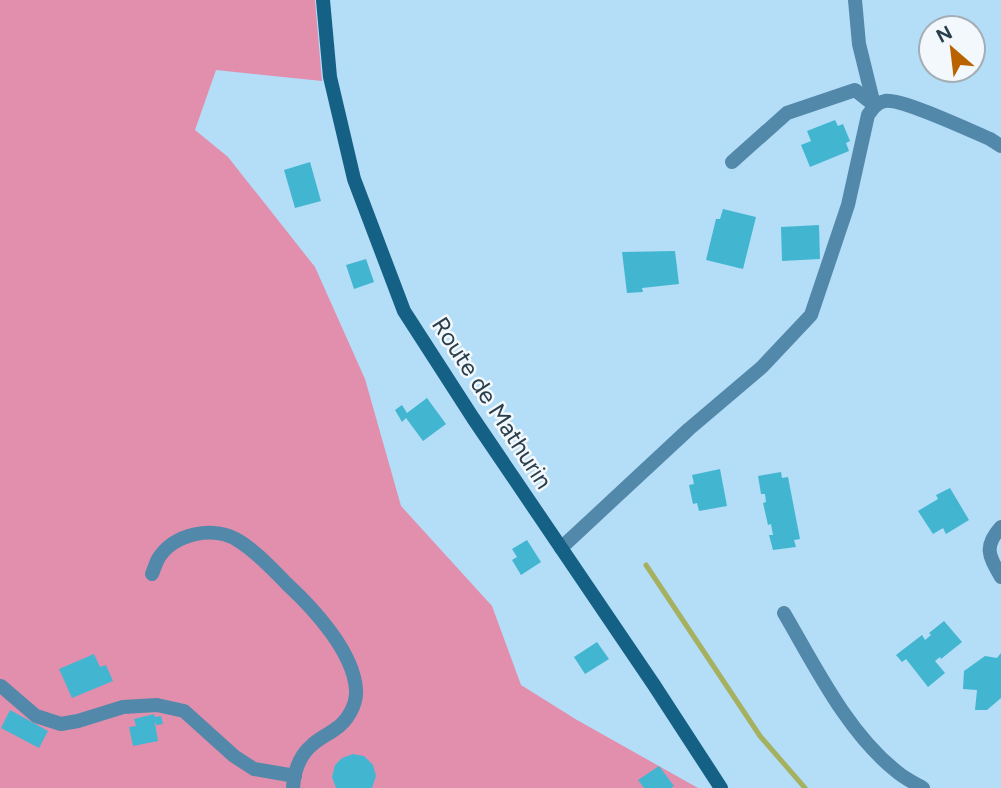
<svg xmlns="http://www.w3.org/2000/svg" width="1001" height="788" font-family="Figtree,sans-serif">
	<rect width="100%" height="100%" fill="#b4ddf7"/>
	<!-- green -->
	<path fill="#e18fad" d="M0,0H315L322,81L216,70L195,130L228,157L315,267L365,379L401,506L492,606L521,685L577,720L698,788H0Z"/>
	<g fill="none" stroke-linecap="round" stroke-linejoin="round">
		<!-- stream -->
		<path stroke="#a4b15e" stroke-width="5" d="M646,565L760,736L805,788"/>
	</g>
	<!-- building -->
	<g fill="#42b6d1">
		<path d="M835,120L838,126L843,124L850,141L846,143L849,151L810,167L801,145L811,141L807,131Z"/>
		<path d="M310,162L321,201L295,208L284,170Z"/>
		<path d="M723,209L756,217L743,269L706,260L716,219H720Z"/>
		<path d="M819,225L820,259L782,261L781,227Z"/>
		<path d="M675,251L679,284L642,288L643,292L627,293L622,252Z"/>
		<path d="M366,259L374,282L354,289L346,265Z"/>
		<path d="M427,398L446,424L423,441L406,418L402,422L395,410L402,405L407,413Z"/>
		<path d="M720,469L727,506L699,511L697,503L693,504L689,485L694,484L692,475Z"/>
		<path d="M781,472L782,478L788,477L800,539L794,540L796,547L773,550L769,535H773L771,524L768,525L763,503L766,502L765,494H761L758,476Z"/>
		<path d="M950,488L969,520L946,534L943,528L933,534L918,511L938,499L936,495Z"/>
		<path d="M527,540L541,562L521,575L512,560L517,557L512,549Z"/>
		<path d="M944,621L962,642L941,659L940,657L935,661L945,673L928,687L906,659L902,662L896,655L922,635L925,640L931,635L929,633Z"/>
		<path d="M597,642L609,659L585,674L574,657Z"/>
		<path d="M1001,653V698L987,710H975L977,690L963,689L964,671L985,656L997,658Z"/>
		<path d="M94,654L100,667L106,665L113,681L72,698L59,669Z"/>
		<path d="M10,710L48,731L39,748L1,728Z"/>
		<path d="M154,714L155,717L161,716L163,724L156,725V722L155,723L158,741L133,746L129,727L136,726L134,719Z"/>
		<path d="M353,754L364,756L373,765L376,776L372,788H336L332,777L335,765L342,758Z"/>
		<path d="M659,766L674,786L671,788H644L638,780Z"/>
	</g>
	<g fill="none" stroke-linecap="round" stroke-linejoin="round">
		<!-- street -->
		<g stroke="#5288a9" stroke-width="14">
			<path d="M855,0L859,44L874,105"/>
			<path d="M732,162L787,113L855,90L874,105"/>
			<path d="M1001,527C983,547 989,556 1001,577"/>
			<path d="M561,548L689,429L762,367L811,315L848,205L868,115C873,108 876,103 885,101C901,98 971,131 990,139L1001,146"/>
			<path d="M152,574C154,569 156,563 158,559C174,533 214,525 239,541C257,552 272,569 287,584C313,608 354,652 356,690C357,705 347,722 334,730C327,735 318,739 312,745C299,756 294,772 293,788"/>
			<path d="M784,613C815,666 847,732 896,771C904,778 914,783 923,788"/>
			<path d="M1,686L36,716L61,724L78,721L123,707L157,705L184,711L234,756L254,769L295,776"/>
		</g>
		<!-- secondary -->
		<path stroke="#156085" stroke-width="14" d="M323,0L330,77L354,179L404,311L473,418L654,685L721,788"/>
	</g>
	<g text-anchor="middle" stroke-width="5" stroke-linejoin="round" paint-order="stroke">
		<!-- street labels -->
		<g font-size="24" fill="#2a3f4c" stroke="#f3f8fc">
			<text transform="translate(492 403) rotate(57)" y="8">Route de Mathurin</text>
		</g>
	</g>
	<!-- north arrow -->
	<g transform="translate(952 49) rotate(332)"><circle r="33" fill="#f3f8fc" stroke="#a3aeb6" stroke-width="2"/>
	<path d="M0-5L12 26L0 18L-12 26Z" fill="#bb6200"/>
	<text y="-10" font-size="19" font-weight="bold" text-anchor="middle" fill="#2a3f4c">N</text>
	</g>
</svg>
